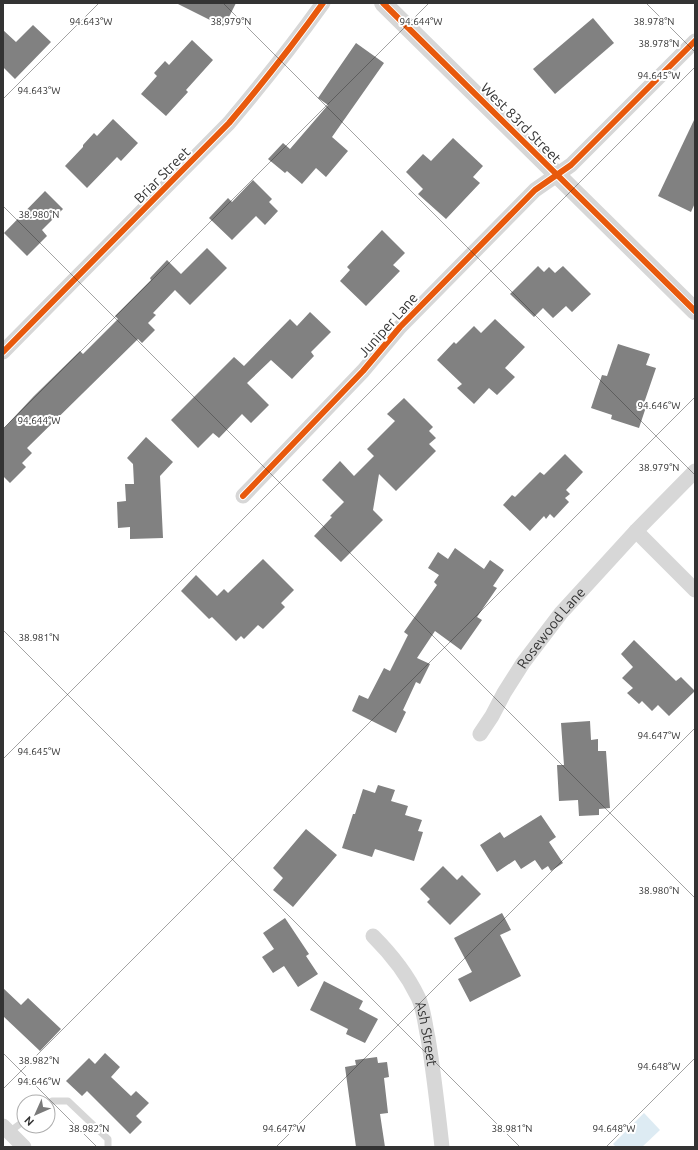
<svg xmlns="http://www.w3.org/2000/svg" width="698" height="1150" font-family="Ubuntu,sans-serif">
	<rect width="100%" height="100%" fill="#fff"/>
	<!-- water -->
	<path fill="#ddebf3" d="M644,1113L660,1130L642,1147H616L613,1144Z"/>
	<!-- building -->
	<g fill="#818181">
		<path d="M176,3H236L224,27Z"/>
		<path d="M593,18L614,43L555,94L533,69Z"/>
		<path d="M33,25L51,42L15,79L3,67V30L16,42Z"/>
		<path d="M192,40L213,60L186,90L188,92L166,116L141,94L157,76L154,73L165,61L169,65Z"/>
		<path d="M356,43L384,63L332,137L348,151L326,177L316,168L302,184L287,171L285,173L268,159L283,143L290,149L328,105L318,98Z"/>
		<path d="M695,118V203L691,212L658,196Z"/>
		<path d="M113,119L138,143L121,161L117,157L87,188L65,166L83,147V145L94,133L97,136Z"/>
		<path d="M453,138L483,166L473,177L480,183L446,219L418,194L423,189L406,172L423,154L431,161Z"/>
		<path d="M253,180L272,199L269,202L278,211L265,225L256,216L232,240L209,218L228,198L232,202Z"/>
		<path d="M45,191L63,209L42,230L47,236L27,256L4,233Z"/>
		<path d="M382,230L405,253L393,265L400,271L366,306L340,281L350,270L347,267Z"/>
		<path d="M207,248L227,268L190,305L175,290L153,313L156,315L148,323L155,330L142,343L138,339L27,448L32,453L22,463L26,467L10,483L3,476V429L34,396L80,351L83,354L118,319L115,316L151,280L150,278L167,260L181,274Z"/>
		<path d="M538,266L544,272L549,267L555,273L563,266L591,294L572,312L566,306L553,318L543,308L534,317L510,294Z"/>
		<path d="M310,312L331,332L311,352L314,356L292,379L271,360L247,383L269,405L251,423L242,414L219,438L213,433L198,448L171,420L234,357L244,366L290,319L297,326Z"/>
		<path d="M495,319L525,347L505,368L515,377L497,395L489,388L474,404L457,388L462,384L437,360L454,342L456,344L474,326L481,333Z"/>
		<path d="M618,344L650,354L646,365L656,368L643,406L646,407L639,428L611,419L612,415L591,408L602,375L607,376Z"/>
		<path d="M404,398L433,427L429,431L436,438L429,444L436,451L396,491L379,474L373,510L383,520L341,562L314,536L332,517L330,516L344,502L322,480L340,461L354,476L374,456L367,449L395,421L387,414Z"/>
		<path d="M146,437L173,462L160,476L163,538L130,539V527L118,528L117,502L126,501L125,484H134L133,464L127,458Z"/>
		<path d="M565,454L583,472L566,490L570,494L565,498L569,502L554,518L550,514L546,519L544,516L530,531L503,505L512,495L515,497L540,472L544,475Z"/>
		<path d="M455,548L484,569L490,560L504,570L493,586L497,588L477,617L482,620L461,650L435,631L417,658L430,664L420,684L416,682L403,710L406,712L396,733L352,711L359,695L368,699L384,668L390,671L408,635L404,632L437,585L434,582L439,575L428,568L438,552L448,559Z"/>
		<path d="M263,559L294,590L281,603L285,607L263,629L258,625L244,639L241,636L236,641L212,617L209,619L181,591L196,575L217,596L224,589L228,593Z"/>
		<path d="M634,640L676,681L681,677L695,691L669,716L658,705L652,711L642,701L639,704L627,693L633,688L622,678L633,667L621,654Z"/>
		<path d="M590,721L591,740L598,739V751H606L610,808L599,809V815L579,816L578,800L559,801L557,765H564L561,723Z"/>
		<path d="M378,785L395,790L391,801L408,806L405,815L422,820L418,831L423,832L414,861L375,849L372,857L342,848L353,814H355L363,789L375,793Z"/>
		<path d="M541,815L556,837L549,842L563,863L551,871L548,866L542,870L535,860L521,869L515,860L497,872L480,845L500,832L504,838Z"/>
		<path d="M306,829L337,855L293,907L273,890L283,878L273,868Z"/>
		<path d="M443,866L457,880L462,875L481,894L450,925L427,902L430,899L420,889Z"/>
		<path d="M502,913L511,930L500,935L521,976L470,1002L458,979L472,972L454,938Z"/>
		<path d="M285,918L309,954L306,956L318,974L298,987L284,966L273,973L262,957L274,949L263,933Z"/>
		<path d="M324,981L363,1001L359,1009L378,1019L365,1043L346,1034L348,1029L310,1010Z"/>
		<path d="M3,988L21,1005L28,998L61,1029L40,1051L3,1016Z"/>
		<path d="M105,1053L120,1067L111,1077L131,1096L136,1091L149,1103L136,1116L142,1122L130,1134L87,1091L82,1096L66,1081L89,1058L95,1064Z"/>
		<path d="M377,1057L378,1063L387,1062L389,1077L384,1078L388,1113L380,1114L385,1147H356L345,1067L356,1065L355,1060Z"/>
	</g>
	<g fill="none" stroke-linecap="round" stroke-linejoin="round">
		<!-- service -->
		<g stroke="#d7d7d7" stroke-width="7">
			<path d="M48,1104L52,1101H68L108,1139V1147"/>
			<path d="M9,1132L24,1121"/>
		</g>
		<!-- minor -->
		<g stroke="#d7d7d7" stroke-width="15">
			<path d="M3,352L229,123C262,84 293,45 323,3"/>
			<path d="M243,496L363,371L400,327L535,190L571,165L695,41"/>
			<path d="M636,531L695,590"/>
			<path id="s1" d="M480,734L492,716L504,693L523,663L561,613L636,531L695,471"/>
			<path id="s2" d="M373,936C391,954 407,974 418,997C424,1009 425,1025 428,1038C434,1074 438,1111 442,1147"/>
			<path d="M3,1126L24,1147"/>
		</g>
		<!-- tertiary -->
		<path stroke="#d7d7d7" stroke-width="18" d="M383,3L695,311"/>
		<!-- cycleway casing -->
		<g stroke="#fff" stroke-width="8">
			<g id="cycleway">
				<path d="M383,3L695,311"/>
				<path d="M3,352L229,123C262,84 293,45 323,3"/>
				<path d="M243,496L363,371L400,327L535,190L571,165L695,41"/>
			</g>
		</g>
		<!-- cycleway -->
		<use href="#cycleway" stroke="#e8590c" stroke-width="6"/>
	</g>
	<!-- ticks -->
	<path fill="none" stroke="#333" stroke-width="1" stroke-opacity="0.45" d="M223,3L695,475M646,3L695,52M3,99L99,3M3,206L695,898M3,429L429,3M3,630L520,1147M3,759L695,67M3,1053L97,1147M3,1089L695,397M276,1147L695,728M606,1147L695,1058"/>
	<g text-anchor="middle" stroke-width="4" stroke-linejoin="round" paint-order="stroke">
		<!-- street labels -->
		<g font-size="14" fill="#333" stroke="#fff">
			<text transform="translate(521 123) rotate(45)" y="5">West 83rd Street</text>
			<text transform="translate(162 175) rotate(-45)" y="5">Briar Street</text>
			<text transform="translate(388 325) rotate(-48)" y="5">Juniper Lane</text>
			<text dy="5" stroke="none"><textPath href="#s1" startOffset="128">Rosewood Lane</textPath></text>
			<text dy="5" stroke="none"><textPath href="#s2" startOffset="114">Ash Street</textPath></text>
		</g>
	</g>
	<g font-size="10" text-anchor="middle" fill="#333" stroke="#fff" stroke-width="4" stroke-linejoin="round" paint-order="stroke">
		<text x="91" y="25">94.643°W</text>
		<text x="231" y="25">38.979°N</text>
		<text x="421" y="25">94.644°W</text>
		<text x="654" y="25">38.978°N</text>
		<text x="659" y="47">38.978°N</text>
		<text x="659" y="79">94.645°W</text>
		<text x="39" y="94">94.643°W</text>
		<text x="39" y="218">38.980°N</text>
		<text x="659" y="409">94.646°W</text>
		<text x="39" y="424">94.644°W</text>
		<text x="659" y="471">38.979°N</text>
		<text x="39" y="641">38.981°N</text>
		<text x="659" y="739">94.647°W</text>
		<text x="39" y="755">94.645°W</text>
		<text x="659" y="894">38.980°N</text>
		<text x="39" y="1064">38.982°N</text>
		<text x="659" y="1070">94.648°W</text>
		<text x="39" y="1085">94.646°W</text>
		<text x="89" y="1132">38.982°N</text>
		<text x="284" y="1132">94.647°W</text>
		<text x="512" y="1132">38.981°N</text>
		<text x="614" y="1132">94.648°W</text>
	</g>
	<!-- border -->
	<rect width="698" height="1150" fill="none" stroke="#333333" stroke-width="8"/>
	<!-- north arrow -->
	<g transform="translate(36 1114) rotate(225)"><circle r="19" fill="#ffffff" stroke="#adadad"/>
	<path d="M0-3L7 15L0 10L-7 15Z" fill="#7a7a7a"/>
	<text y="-6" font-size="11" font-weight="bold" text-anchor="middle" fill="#333333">N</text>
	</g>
</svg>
